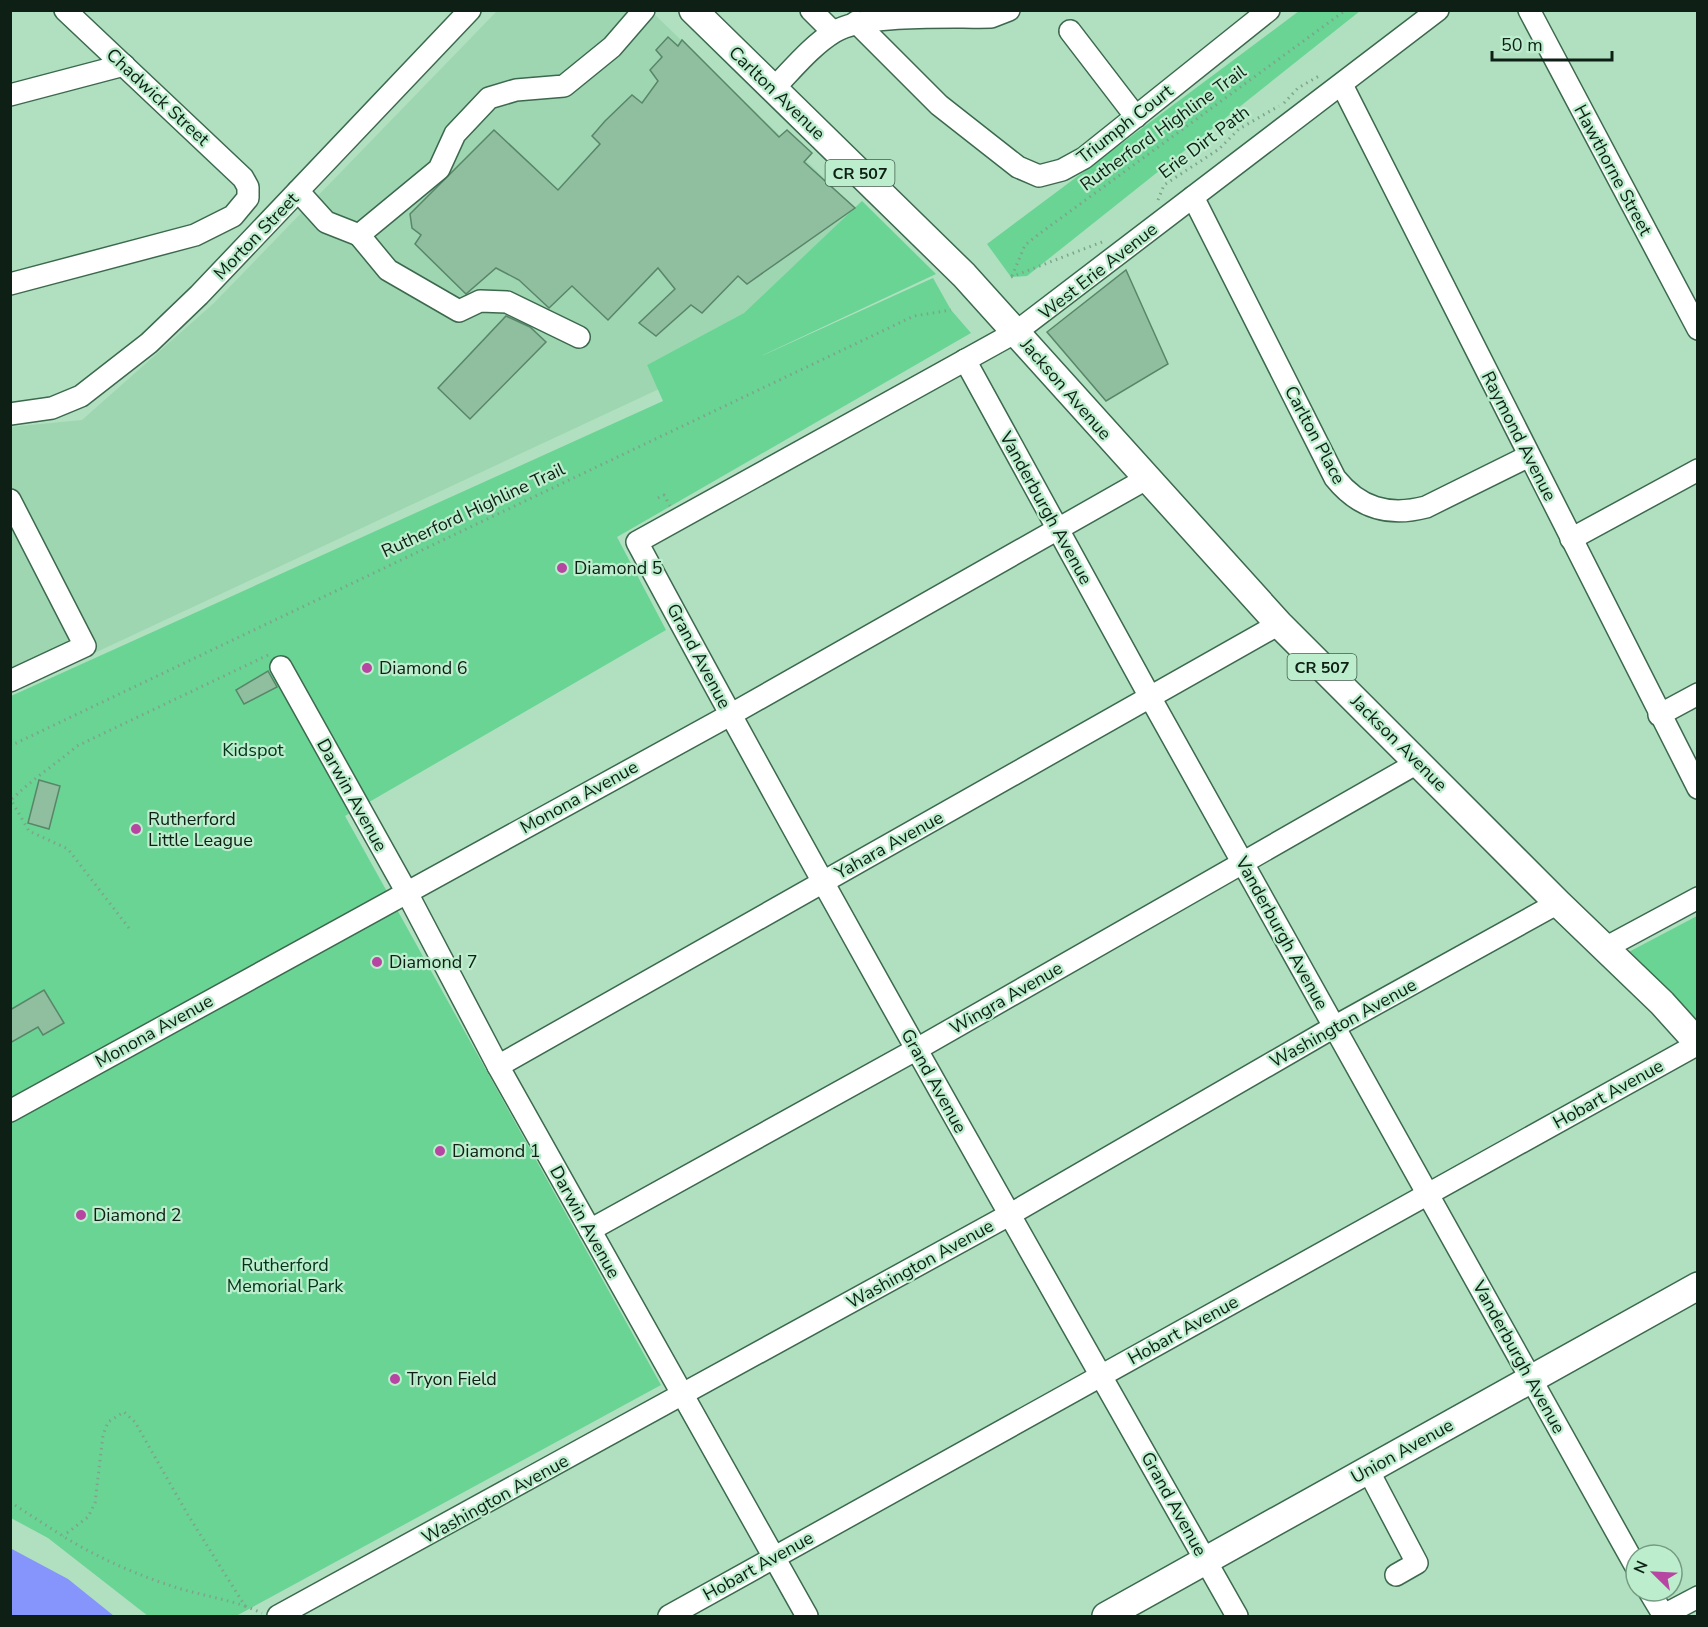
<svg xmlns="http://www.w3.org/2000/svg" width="1708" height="1627" font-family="'Nunito Sans',sans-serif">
	<rect width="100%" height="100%" fill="#b0e0bf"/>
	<!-- built -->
	<path fill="#9ed6b1" d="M497,11H651L855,208L744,313L647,365L659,389L11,692L10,427L82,420L214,303Z"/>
	<!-- green -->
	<g fill="#69d494">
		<path d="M1299,11H1360L1027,276L1011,277L987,244Z"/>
		<path d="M862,201L936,274L759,357L933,278L951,310L971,333L617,537L666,630L345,816L661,1385L236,1616H148L48,1538L11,1518V696L663,401L647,365L744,313Z"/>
		<path d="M1697,916V1028L1623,955Z"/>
	</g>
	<!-- water -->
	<path fill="#8595fb" d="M10,1548L68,1579L114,1616H11Z"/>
	<!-- building -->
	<g fill="#8fbf9f" stroke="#598669" stroke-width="1.5">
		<path d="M668,37L678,46L682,40L779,137L787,130L812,153L804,162L855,208L747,284L738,276L702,313L691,305L656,336L639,323L675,289L658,268L608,320L572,286L549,308L519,280L496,268L466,294L415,244L421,235L412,228L410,214L494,130L558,190L600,144L592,136L605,121L632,95L642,103L658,81L650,70L662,57L656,50Z"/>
		<path d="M1126,270L1168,364L1106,401L1047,332Z"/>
		<path d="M506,316L530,327L546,342L470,419L438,388Z"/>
		<path d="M268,671L277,687L244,704L236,690Z"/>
		<path d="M39,780L60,786L49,829L28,823Z"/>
		<path d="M44,990L64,1023L43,1035L38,1027L10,1043V1010Z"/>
	</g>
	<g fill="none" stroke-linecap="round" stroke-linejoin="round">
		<!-- minor casing -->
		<g stroke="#3c694d" stroke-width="24">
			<g id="minor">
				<path d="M811,10L833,32"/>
				<path d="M1529,10L1698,329"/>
				<path d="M856,22L939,105L1018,167L1039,176L1062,170L1084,158L1269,10"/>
				<path d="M1070,31L1136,117"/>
				<path d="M1342,85L1698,788"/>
				<path d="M773,89C792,70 811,46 834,32C865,13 952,18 991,17L1009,10"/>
				<path d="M10,95L124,65"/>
				<path d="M298,191L326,222L359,235L439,169L455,134L489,98L516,90L564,86L612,47L644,10"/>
				<path d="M1193,197L1335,478C1359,508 1388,517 1426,507L1529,456"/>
				<path d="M359,235L388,270L459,311L480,301L507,302L579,337"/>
				<path d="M10,284L195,235L233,216L248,198V187L243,178L65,10"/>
				<path d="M965,360L1150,697L1636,1567"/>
				<path d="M10,414L52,408L81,396L149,343L199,295L470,10"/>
				<path d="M10,500L85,646L10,681"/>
				<path d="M1571,539L1698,470"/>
				<path d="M281,667L406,891L498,1066L807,1616"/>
				<path d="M1659,715L1698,694"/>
				<path d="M1605,948L1698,898"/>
				<path d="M498,1066L1279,624"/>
				<path d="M10,1111L730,715L1146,479"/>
				<path d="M590,1230L917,1049L1419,762"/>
				<path d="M1368,1470L1417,1563L1396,1575"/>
				<path d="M1649,1591L1664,1616"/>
				<path d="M278,1616L1009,1215L1334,1027L1558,903"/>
				<path d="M669,1616L1698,1044"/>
				<path d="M1237,1616C1035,1259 831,903 637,542L1016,332L1438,10"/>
				<path d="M1662,1616L1698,1597"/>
			</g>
		</g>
		<!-- major casing -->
		<g stroke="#3c694d" stroke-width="30">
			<g id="major">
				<path d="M693,10L964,275L1279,624L1558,903L1662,1003L1698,1043"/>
				<path d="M1106,1616L1698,1286"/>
			</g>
		</g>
		<!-- path -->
		<g stroke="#7ea58b" stroke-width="3" stroke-dasharray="1.5 4.5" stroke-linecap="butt">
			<path d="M1284,103L1298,88L1319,76"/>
			<path d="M1158,200L1164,185L1219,149L1239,129L1279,106"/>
			<path d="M1012,276L1025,245L1039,234L1346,10"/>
			<path d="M1011,277L1102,242"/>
			<path d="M658,498L664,495L670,506"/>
			<path d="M10,746L914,316L951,310"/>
			<path d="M129,928L68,849L29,831L11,800C32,779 55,765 77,746L268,655"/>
			<path d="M10,1502L58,1533C95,1557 139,1576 181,1589C202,1595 224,1599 245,1606L188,1515L135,1422L124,1412L108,1422L103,1435L95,1503L88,1517L63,1536"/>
			<path d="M245,1606L262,1613"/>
		</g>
		<!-- minor -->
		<use href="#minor" stroke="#fff" stroke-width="21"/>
		<!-- major -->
		<use href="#major" stroke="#fff" stroke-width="27"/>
	</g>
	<!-- markers -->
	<g fill="#b646a2" stroke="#bcedcc" stroke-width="2">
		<circle cx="562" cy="568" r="6"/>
		<circle cx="367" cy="668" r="6"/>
		<circle cx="136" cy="829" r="6"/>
		<circle cx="377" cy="962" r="6"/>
		<circle cx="440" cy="1151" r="6"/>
		<circle cx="81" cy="1215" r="6"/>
		<circle cx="395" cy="1379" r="6"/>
	</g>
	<g text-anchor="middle" stroke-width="4.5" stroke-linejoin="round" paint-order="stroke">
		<!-- shield labels -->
		<g fill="#bcedcc" stroke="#425e4c" stroke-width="1.5">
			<rect x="825.5" y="160" width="69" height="26" rx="4.5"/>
			<rect x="1287.5" y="654" width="69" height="26" rx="4.5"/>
		</g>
		<g font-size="16" font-weight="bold" fill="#0e2015">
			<text x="860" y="179">CR 507</text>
			<text x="1322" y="673">CR 507</text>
		</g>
		<!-- street labels -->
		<g font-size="18" fill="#0e2015" stroke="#bcedcc">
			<text transform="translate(777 93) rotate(44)" y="6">Carlton Avenue</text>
			<text transform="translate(158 97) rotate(43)" y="6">Chadwick Street</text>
			<text transform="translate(1125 124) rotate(-38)" y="6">Triumph Court</text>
			<text transform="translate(1163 128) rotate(-36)" y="6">Rutherford Highline Trail</text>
			<text transform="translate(1204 142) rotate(-37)" y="6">Erie Dirt Path</text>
			<text transform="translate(1613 170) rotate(62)" y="6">Hawthorne Street</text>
			<text transform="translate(256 236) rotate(-46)" y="6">Morton Street</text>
			<text transform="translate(1098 271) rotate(-38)" y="6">West Erie Avenue</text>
			<text transform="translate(1066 389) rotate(49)" y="6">Jackson Avenue</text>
			<text transform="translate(1315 435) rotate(62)" y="6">Carlton Place</text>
			<text transform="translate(1519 436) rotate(63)" y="6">Raymond Avenue</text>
			<text transform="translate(1046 508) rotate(61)" y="6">Vanderburgh Avenue</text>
			<text transform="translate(473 510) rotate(-25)" y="6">Rutherford Highline Trail</text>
			<text transform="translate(699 656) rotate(62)" y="6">Grand Avenue</text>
			<text transform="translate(1399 743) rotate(45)" y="6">Jackson Avenue</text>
			<text transform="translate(352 795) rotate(61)" y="6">Darwin Avenue</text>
			<text transform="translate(579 797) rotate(-29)" y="6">Monona Avenue</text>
			<text transform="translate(889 845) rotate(-29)" y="6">Yahara Avenue</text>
			<text transform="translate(1282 933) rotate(61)" y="6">Vanderburgh Avenue</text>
			<text transform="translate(1006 998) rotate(-30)" y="6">Wingra Avenue</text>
			<text transform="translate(1343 1023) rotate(-29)" y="6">Washington Avenue</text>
			<text transform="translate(154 1031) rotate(-29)" y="6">Monona Avenue</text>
			<text transform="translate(934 1081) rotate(61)" y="6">Grand Avenue</text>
			<text transform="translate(1608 1094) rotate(-29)" y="6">Hobart Avenue</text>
			<text transform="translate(585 1222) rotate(61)" y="6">Darwin Avenue</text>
			<text transform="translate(920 1264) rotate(-29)" y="6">Washington Avenue</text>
			<text transform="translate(1183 1330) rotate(-29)" y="6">Hobart Avenue</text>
			<text transform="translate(1519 1357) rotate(61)" y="6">Vanderburgh Avenue</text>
			<text transform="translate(1402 1451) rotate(-29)" y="6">Union Avenue</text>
			<text transform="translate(495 1499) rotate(-29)" y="6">Washington Avenue</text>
			<text transform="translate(1174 1504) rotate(61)" y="6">Grand Avenue</text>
			<text transform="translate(758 1566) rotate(-29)" y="6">Hobart Avenue</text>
		</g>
		<!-- poi labels -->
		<g font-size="18" fill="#0e2015" stroke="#bcedcc" text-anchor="start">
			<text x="574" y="574">Diamond 5</text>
			<text x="379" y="674">Diamond 6</text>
			<text x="148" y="825">Rutherford<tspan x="148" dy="21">Little League</tspan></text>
			<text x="389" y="968">Diamond 7</text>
			<text x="452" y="1157">Diamond 1</text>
			<text x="93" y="1221">Diamond 2</text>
			<text x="407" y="1385">Tryon Field</text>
		</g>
		<!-- park labels -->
		<g font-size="18" fill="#00351a" stroke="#bcedcc">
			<text x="253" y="756">Kidspot</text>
			<text x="285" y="1271">Rutherford<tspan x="285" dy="21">Memorial Park</tspan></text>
		</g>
	</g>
	<!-- border -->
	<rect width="1708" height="1627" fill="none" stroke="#0e2015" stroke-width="24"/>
	<!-- north arrow -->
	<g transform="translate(1654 1573) rotate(294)"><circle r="28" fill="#bcedcc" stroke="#769b83" stroke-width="1.5"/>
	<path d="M0-4.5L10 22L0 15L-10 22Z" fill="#b646a2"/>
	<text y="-9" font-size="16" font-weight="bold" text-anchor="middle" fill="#0e2015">N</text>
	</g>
	<!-- scale -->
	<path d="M1492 51v9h120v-9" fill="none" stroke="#0e2015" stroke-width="3"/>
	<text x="1501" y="51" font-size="18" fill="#0e2015" stroke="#bcedcc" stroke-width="4.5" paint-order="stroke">50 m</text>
</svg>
